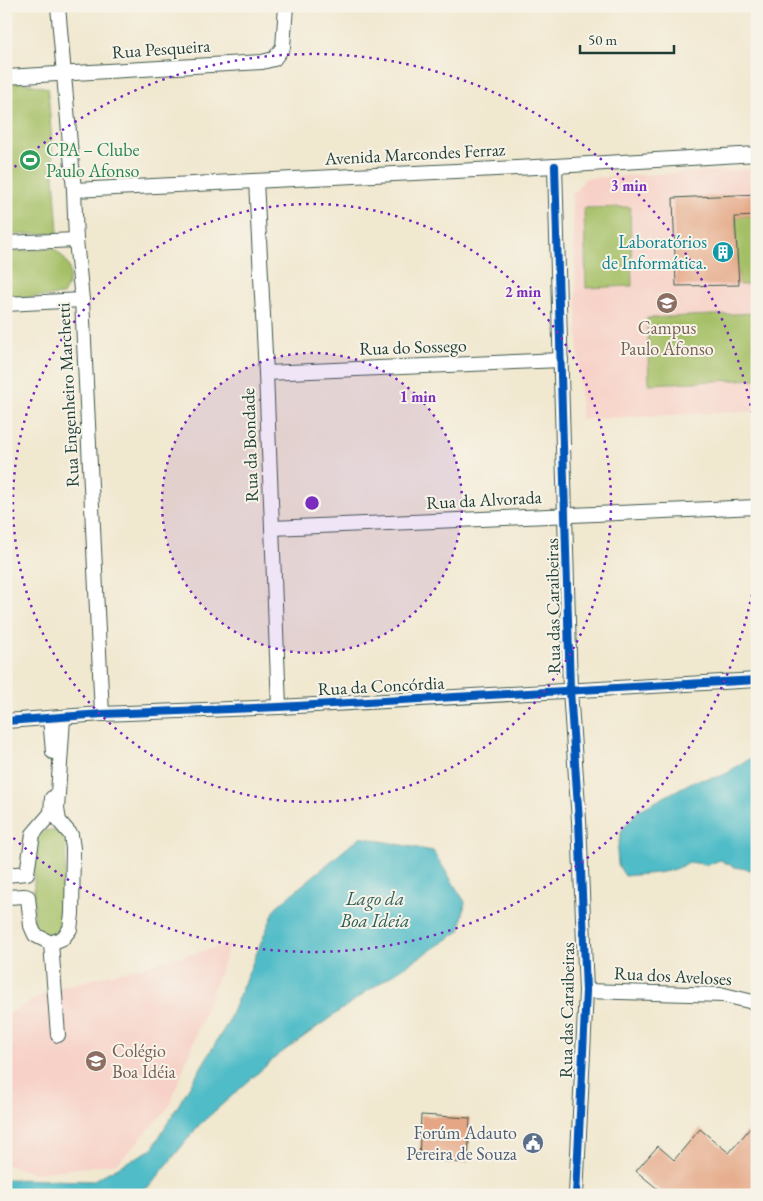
<svg xmlns="http://www.w3.org/2000/svg" width="763" height="1201" font-family="'EB Garamond',serif">
	<rect width="100%" height="100%" fill="#f7f3e8"/>
	<filter id="ink" filterUnits="userSpaceOnUse"><feTurbulence type="fractalNoise" baseFrequency=".02" numOctaves="2"/><feDisplacementMap in="SourceGraphic" scale="10" xChannelSelector="R" yChannelSelector="G"/><feConvolveMatrix kernelMatrix="1 2 1 2 8 2 1 2 1" color-interpolation-filters="sRGB"/></filter>
	<filter id="wash" filterUnits="userSpaceOnUse"><feTurbulence type="fractalNoise" baseFrequency=".0096" numOctaves="4" result="noise"/><feDisplacementMap in="SourceGraphic" scale="20" xChannelSelector="R" yChannelSelector="G"/><feGaussianBlur stdDeviation="1.12" result="paint"/><feColorMatrix in="noise" values="0 0 0 0 0 0 0 0 0 0 0 0 0 0 0 0 0 1.4 0 .05"/><feComposite in="paint" operator="in"/></filter>
	<g filter="url(#wash)">
		<rect width="100%" height="100%" fill="#f1e8d0"/>
		<!-- built -->
		<g fill="#f7d1c7">
			<path d="M757,169V411L581,419L572,195L586,178Z"/>
			<path d="M230,944L169,1107L118,1163L36,1173L6,1165V1015L54,989Z"/>
		</g>
		<!-- green -->
		<g fill="#a4bf65" stroke="#627e4c">
			<path d="M6,79L48,88L58,233L6,235Z"/>
			<path d="M630,207L632,286L586,288L584,208Z"/>
			<path d="M757,216V284L739,285L735,217Z"/>
			<path d="M53,248C72,262 74,275 63,295L6,299V252Z"/>
			<path d="M757,313V379L649,384L647,318Z"/>
			<path d="M49,830L59,832L66,840L64,926C60,934 48,940 40,932C37,930 35,924 34,921V840L45,831Z"/>
		</g>
		<!-- water -->
		<g fill="#4fbcc7" stroke="#377c7e">
			<path d="M751,758L757,760V871L734,867L720,860L708,865L689,862C668,875 649,873 625,876L618,865L617,850L622,830L638,811L694,781L718,777L728,773L735,767Z"/>
			<path d="M360,837L433,851L465,902L460,931L366,992L277,1056L199,1125L150,1186L135,1195H6V1179L92,1181L152,1149L227,1024L276,907Z"/>
		</g>
		<g id="blocks">
			<!-- building -->
			<g fill="#e4a684">
				<path d="M757,194V216L735,217L739,285L676,286L673,198Z"/>
				<path d="M421,1115L470,1118L468,1163L419,1160Z"/>
				<path d="M751,1127L757,1131V1195H665L636,1171L658,1146L674,1160L700,1129L729,1153Z"/>
			</g>
		</g>
	</g>
	<g filter="url(#ink)">
		<use href="#blocks" fill-opacity="0" stroke="#3e574b" stroke-width="1"/>
		<g fill="none" stroke-linecap="round" stroke-linejoin="round">
			<!-- minor casing -->
			<g stroke="#3e574b" stroke-width="16">
				<g id="minor">
					<path d="M58,6L74,190L76,240L82,300L102,714"/>
					<path d="M6,77L262,62L274,59L283,47L286,6"/>
					<path d="M555,166L570,690L579,821L586,991L576,1195"/>
					<path d="M256,181L266,373L279,707"/>
					<path d="M74,190L555,166L757,154"/>
					<path d="M6,243L76,240"/>
					<path d="M6,304L82,300"/>
					<path d="M266,373L561,360"/>
					<path d="M272,528L757,507"/>
					<path d="M50,718L53,752"/>
					<path d="M6,721L102,714L279,707L757,680"/>
					<path d="M6,875L27,873L33,834L51,813L52,798"/>
					<path d="M6,897L25,896L28,897L31,926L35,935L51,943L63,938L70,929L72,914L73,848L71,835L59,821L57,809L63,718"/>
					<path d="M51,943L58,1035"/>
					<path d="M586,991L724,995L757,1003"/>
				</g>
			</g>
			<!-- minor -->
			<use href="#minor" stroke="#fff" stroke-width="14"/>
			<!-- cycleway casing -->
			<g stroke="#f7f3e8" stroke-width="11">
				<g id="cycleway">
					<path d="M555,166L570,690L579,821L586,991L576,1195"/>
					<path d="M6,721L102,714L279,707L757,680"/>
				</g>
			</g>
			<!-- cycleway -->
			<use href="#cycleway" stroke="#0057b8" stroke-width="8"/>
		</g>
	</g>
	<!-- distance rings -->
	<circle cx="312" cy="503" r="150" fill="#7b2cbf" fill-opacity=".12"/>
	<g fill="none" stroke="#7b2cbf" stroke-width="2.5" stroke-dasharray="2.5 5">
		<circle cx="312" cy="503" r="150"/>
		<circle cx="312" cy="503" r="299"/>
		<path d="M757 565A449 449 0 0 1 9 834M9 172A449 449 0 0 1 757 441"/>
	</g>
	<!-- icons -->
	<defs>
		<g id="stadium-disc" transform="scale(1.125)"><circle r="9.5" fill="#2e9e5b" stroke="#f7f3e8"/><path d="M0-5a6.5 5 0 1 0 0 10a6.5 5 0 1 0 0-10ZM-3.5-1.8h7v3.6h-7Z" fill="#fff"/></g>
		<g id="building-disc" transform="scale(1.125)"><circle r="9.5" fill="#0f9aa8" stroke="#f7f3e8"/><path d="M-4-6H4V6H1V3H-1V6H-4ZM-2.5-4.3h1.7v1.8h-1.7ZM.8-4.3h1.7v1.8H.8ZM-2.5-1h1.7V.8h-1.7ZM.8-1h1.7V.8H.8Z" fill="#fff"/></g>
		<g id="university-disc" transform="scale(1.125)"><circle r="9.5" fill="#8d6e63" stroke="#f7f3e8"/><path d="M0-5L7-2L0 1L-7-2ZM-4 1L0 2.5L4 1V4Q0 6-4 4Z" fill="#fff"/></g>
		<g id="school-disc" transform="scale(1.125)"><circle r="9.5" fill="#8d6e63" stroke="#f7f3e8"/><path d="M0-5L7-2L0 1L-7-2ZM-4 1L0 2.5L4 1V4Q0 6-4 4Z" fill="#fff"/></g>
		<g id="civic-disc" transform="scale(1.125)"><circle r="9.5" fill="#5c6f8a" stroke="#f7f3e8"/><path d="M-.6-6.5H3V-4.5H.6V-3L4-1V1h2V6H-6V1h2V-1L-.6-3ZM-1.2 2.5V6h2.4V2.5Z" fill="#fff"/></g>
	</defs>
	<g fill-rule="evenodd">
		<use href="#stadium-disc" x="30" y="160"/>
		<use href="#building-disc" x="723" y="252"/>
		<use href="#university-disc" x="667" y="303"/>
		<use href="#school-disc" x="96" y="1061"/>
		<use href="#civic-disc" x="533" y="1143"/>
	</g>
	<g text-anchor="middle" stroke-width="4" stroke-linejoin="round" paint-order="stroke">
		<!-- street labels -->
		<g font-size="18" fill="#1f3d34" stroke="#f7f3e8">
			<text transform="translate(161 49) rotate(-4)" y="6">Rua Pesqueira</text>
			<text transform="translate(415 154) rotate(-3)" y="6">Avenida Marcondes Ferraz</text>
			<text transform="translate(413 347) rotate(-2)" y="6">Rua do Sossego</text>
			<text transform="translate(68 395) rotate(-93)" y="6">Rua Engenheiro Marchetti</text>
			<text transform="translate(250 445) rotate(-92)" y="6">Rua da Bondade</text>
			<text transform="translate(484 500) rotate(-3)" y="6">Rua da Alvorada</text>
			<text transform="translate(553 606) rotate(-91)" y="6">Rua das Caraibeiras</text>
			<text transform="translate(381 686) rotate(-3)" y="6">Rua da Concórdia</text>
			<text transform="translate(673 976) rotate(3)" y="6">Rua dos Aveloses</text>
			<text transform="translate(567 1010) rotate(-89)" y="6">Rua das Caraibeiras</text>
		</g>
		<!-- leisure labels -->
		<g font-size="18" fill="#27864d" stroke="#f7f3e8" text-anchor="start">
			<text x="46" y="156">CPA – Clube<tspan x="46" dy="21">Paulo Afonso</tspan></text>
		</g>
		<!-- culture labels -->
		<g font-size="18" fill="#0d838f" stroke="#f7f3e8" text-anchor="end">
			<text x="707" y="248">Laboratórios<tspan x="707" dy="21">de Informática.</tspan></text>
		</g>
		<!-- education labels -->
		<g font-size="18" fill="#785e54" stroke="#f7f3e8">
			<text x="667" y="334">Campus<tspan x="667" dy="21">Paulo Afonso</tspan></text>
			<text x="112" y="1057" text-anchor="start">Colégio<tspan x="112" dy="21">Boa Idéia</tspan></text>
		</g>
		<!-- service labels -->
		<g font-size="18" fill="#4e5e75" stroke="#f7f3e8" text-anchor="end">
			<text x="517" y="1139">Forúm Adauto<tspan x="517" dy="21">Pereira de Souza</tspan></text>
		</g>
		<!-- water labels -->
		<g font-size="19" font-style="italic" fill="#2b5d59" stroke="#f7f3e8">
			<text x="375" y="905">Lago da<tspan x="375" dy="22">Boa Ideia</tspan></text>
		</g>
	</g>
	<circle cx="312" cy="503" r="8" fill="#7b2cbf" stroke="#f7f3e8" stroke-width="2.5"/>
	<g font-size="15" text-anchor="middle" font-weight="bold" fill="#7b2cbf" stroke="#f7f3e8" stroke-width="4" stroke-linejoin="round" paint-order="stroke">
		<text x="629" y="191">3 min</text>
		<text x="523" y="297">2 min</text>
		<text x="418" y="402">1 min</text>
	</g>
	<!-- margin -->
	<rect width="763" height="1201" fill="none" stroke="#f7f3e8" stroke-width="25"/>
	<!-- scale -->
	<path d="M580 45v8h94v-8" fill="none" stroke="#1f3d34" stroke-width="2.5"/>
	<text x="588" y="45" font-size="15" fill="#1f3d34" stroke="#f7f3e8" stroke-width="4" paint-order="stroke">50 m</text>
</svg>
